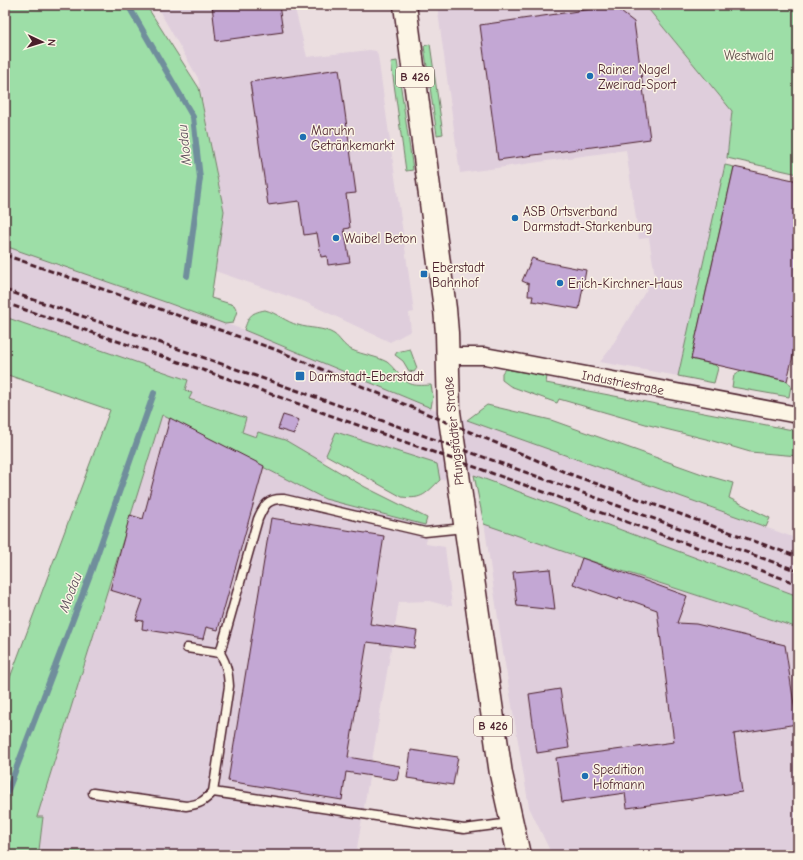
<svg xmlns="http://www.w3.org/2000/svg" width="803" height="860" font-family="'Comic Neue',sans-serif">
	<rect width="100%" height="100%" fill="#ebdee0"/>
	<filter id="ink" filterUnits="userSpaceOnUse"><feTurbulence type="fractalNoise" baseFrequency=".025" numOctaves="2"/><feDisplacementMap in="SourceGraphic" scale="8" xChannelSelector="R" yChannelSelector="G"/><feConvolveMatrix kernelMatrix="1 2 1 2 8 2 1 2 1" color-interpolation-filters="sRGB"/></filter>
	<g filter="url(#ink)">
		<!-- built -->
		<g fill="#dfcedc">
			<path d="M156,5H294L307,57L370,50L376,51L378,56L414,312L409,313L411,331L390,342L305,302L215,271L224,211L198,78Z"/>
			<path d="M437,5H645L732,111L727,158L678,376L600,362L608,352L655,276L649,238L639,239L626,150L460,173Z"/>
			<path d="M5,246L244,330L431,408L467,420L798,539V596L474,475L440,480L437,464L336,432L323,463L285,440L259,432L257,437L242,432L246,418L189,398L185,391L188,380L5,317Z"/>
			<path d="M162,415L325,499L425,525L426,544L445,547L452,606H448L429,601L399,602L356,854L39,850L43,817H37Z"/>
			<path d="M484,522L582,558L798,628V855H614L569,851L564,855H552L529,807L502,646Z"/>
		</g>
		<!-- green -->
		<g fill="#9ddea7" stroke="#747e69">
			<path d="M5,5H146L199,88L224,211L211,298L234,305L237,311L233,323L225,324L168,303L5,246Z"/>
			<path d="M645,5H798V174L727,158L732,111Z"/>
			<path d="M430,44L443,134L437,135L424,46Z"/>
			<path d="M397,61L413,170L406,171L391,62Z"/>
			<path d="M725,165L734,167L691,359L715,365L718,368L714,383L678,376Z"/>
			<path d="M265,310C277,313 286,322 298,325C310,329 323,327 334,334C340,338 343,346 352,350C363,355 376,356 387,362C391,365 393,368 396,371C409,386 411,386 431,385L433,396L431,408L244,330C249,317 249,313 265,310Z"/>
			<path d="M5,317L188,380L185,390L192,393L189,399L246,418L242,432L256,437L258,432L285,440L365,487L427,518L425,525L325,499L162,415L37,817H43L39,850L391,855H5V743L9,733L5,732V691L110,410L5,374Z"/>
			<path d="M410,349L417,368L414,372L409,371L403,361L395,355L397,352Z"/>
			<path d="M505,369L547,376L546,383L798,431V456L750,452L706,439L649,425L559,399L557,403L510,386L502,380V373Z"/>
			<path d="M740,371L787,381L791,386L789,397L732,387L734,375Z"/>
			<path d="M487,405L551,420L705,475L733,483L729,498L770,518L766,527L467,420Z"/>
			<path d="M336,432L437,464L440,480C426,493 423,500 402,497L326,455Z"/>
			<path d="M474,475L798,596V628L582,558L484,524Z"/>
		</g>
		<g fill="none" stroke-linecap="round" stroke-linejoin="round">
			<!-- stream -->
			<g stroke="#708e9c" stroke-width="6">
				<path d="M128,5L193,117L200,178L187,276"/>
				<path d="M5,798L91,572L154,393"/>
			</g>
		</g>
		<!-- building -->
		<g fill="#c3a7d4" stroke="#4a1f2b">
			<path d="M212,5H279L283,32L216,41Z"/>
			<path d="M613,6L634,22L650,139L498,160L480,25Z"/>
			<path d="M339,69L356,193L346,194L350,228L344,229L350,262L328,265L327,256L321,257L317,233L304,235L299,201L268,205L250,82Z"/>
			<path d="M734,167L798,181V334L787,381L691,359Z"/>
			<path d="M532,258L540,261L586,270L579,309L532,301L533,296H528L529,284L522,281Z"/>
			<path d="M283,415L299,420L294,434L278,429Z"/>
			<path d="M170,418L264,466L218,630L206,627L203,639L142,629L143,621L136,620L143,600L110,590L130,515L143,519Z"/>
			<path d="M271,518L384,536L370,624L417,631L414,648L367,642L348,757L400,766L397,780L346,772L342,800L228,781Z"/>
			<path d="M582,558L687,596L677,623L696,624L785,645L797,724L734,734L742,792L627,808L625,793L562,802L556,758L674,742L657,610L632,601V602L619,598L618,600L573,584Z"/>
			<path d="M550,569L555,610L517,606L513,572Z"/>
			<path d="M560,689L569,748L537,753L529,694Z"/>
			<path d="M411,750L458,757L453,785L407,778Z"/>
		</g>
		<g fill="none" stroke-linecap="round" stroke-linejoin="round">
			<!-- service casing -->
			<g stroke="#4a1f2b" stroke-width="11">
				<g id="service">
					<path d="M187,648L220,653C227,665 228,672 229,686L213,792L464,829L510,823"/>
					<path d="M220,653L258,519C264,505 268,498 284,499L425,532L464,528"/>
					<path d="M93,793L186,806C200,804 203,802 213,792"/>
				</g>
			</g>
			<!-- minor casing -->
			<g stroke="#4a1f2b" stroke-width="19">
				<path id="minor" d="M447,356H485L798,415"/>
			</g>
			<!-- primary casing -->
			<g stroke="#4a1f2b" stroke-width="25">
				<path id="primary" d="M405,5L445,309L447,333L449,412L501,774L519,855"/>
			</g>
			<!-- service -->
			<use href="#service" stroke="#fcf5e5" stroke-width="8"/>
			<!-- minor -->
			<use href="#minor" stroke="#fcf5e5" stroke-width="16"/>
			<!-- primary -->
			<use href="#primary" stroke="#fcf5e5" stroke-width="22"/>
			<!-- rail -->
			<g stroke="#4a1f2b" stroke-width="3" stroke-dasharray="6 3" stroke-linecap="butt">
				<path d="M5,255L274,349L567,473L798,557"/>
				<path d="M5,290C81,316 157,341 233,368C422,434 610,503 798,571"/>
				<path d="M5,303L229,379L472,466L798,584"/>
			</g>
		</g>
	</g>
	<!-- markers -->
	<g fill="#1f6fb2" stroke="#fcf5e5" stroke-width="1.5">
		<circle cx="590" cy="76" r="4"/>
		<circle cx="303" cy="137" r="4"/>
		<circle cx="515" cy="218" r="4"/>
		<circle cx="336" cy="238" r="4"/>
		<rect x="420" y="270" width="8" height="8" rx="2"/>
		<circle cx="560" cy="283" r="4"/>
		<rect x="295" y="371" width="10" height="10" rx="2"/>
		<circle cx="585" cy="776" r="4"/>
	</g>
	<g text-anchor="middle" stroke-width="3" stroke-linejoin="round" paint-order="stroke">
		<!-- shield labels -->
		<g fill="#fcf5e5" stroke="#7f5f63" stroke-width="1">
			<rect x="396" y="67" width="38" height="20" rx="3"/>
			<rect x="474" y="716" width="38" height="20" rx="3"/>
		</g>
		<g font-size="12" font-weight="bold" fill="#4a1f2b">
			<text x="415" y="81">B 426</text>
			<text x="493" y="730">B 426</text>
		</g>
		<!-- park labels -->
		<g font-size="13" fill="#5f4f4a" stroke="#fcf5e5">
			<text x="749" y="60">Westwald</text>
		</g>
		<!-- poi labels -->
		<g font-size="13" fill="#4a1f2b" stroke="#fcf5e5" text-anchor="start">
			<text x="598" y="74">Rainer Nagel<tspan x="598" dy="15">Zweirad-Sport</tspan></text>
			<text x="311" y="135">Maruhn<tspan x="311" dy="15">Getränkemarkt</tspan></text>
			<text x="523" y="216">ASB Ortsverband<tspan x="523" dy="15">Darmstadt-Starkenburg</tspan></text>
			<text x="344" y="243">Waibel Beton</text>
			<text x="432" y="272">Eberstadt<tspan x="432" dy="15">Bahnhof</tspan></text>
			<text x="568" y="288">Erich-Kirchner-Haus</text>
			<text x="309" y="381">Darmstadt-Eberstadt</text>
			<text x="593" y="774">Spedition<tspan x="593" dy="15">Hofmann</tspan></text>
		</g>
		<!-- street labels -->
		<g font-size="13" fill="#4a1f2b" stroke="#fcf5e5">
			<text transform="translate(623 382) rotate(11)" y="5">Industriestraße</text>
			<text transform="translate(453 431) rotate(-96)" y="5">Pfungstädter Straße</text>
		</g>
		<!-- water labels -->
		<g font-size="14" font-style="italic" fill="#5a4d5a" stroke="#fcf5e5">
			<text transform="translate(184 145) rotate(-96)" y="5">Modau</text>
			<text transform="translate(70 592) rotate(-69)" y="5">Modau</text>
		</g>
	</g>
	<!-- margin -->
	<rect width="803" height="860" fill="none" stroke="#fcf5e5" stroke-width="20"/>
	<rect x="10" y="10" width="783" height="840" fill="none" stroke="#4a1f2b" stroke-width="1.5" filter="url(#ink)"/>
	<!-- north arrow -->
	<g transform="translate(42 42) rotate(94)" stroke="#fcf5e5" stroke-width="3" paint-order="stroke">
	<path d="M0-3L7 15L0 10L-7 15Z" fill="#4a1f2b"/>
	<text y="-6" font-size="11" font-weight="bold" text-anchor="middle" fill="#4a1f2b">N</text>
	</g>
</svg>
